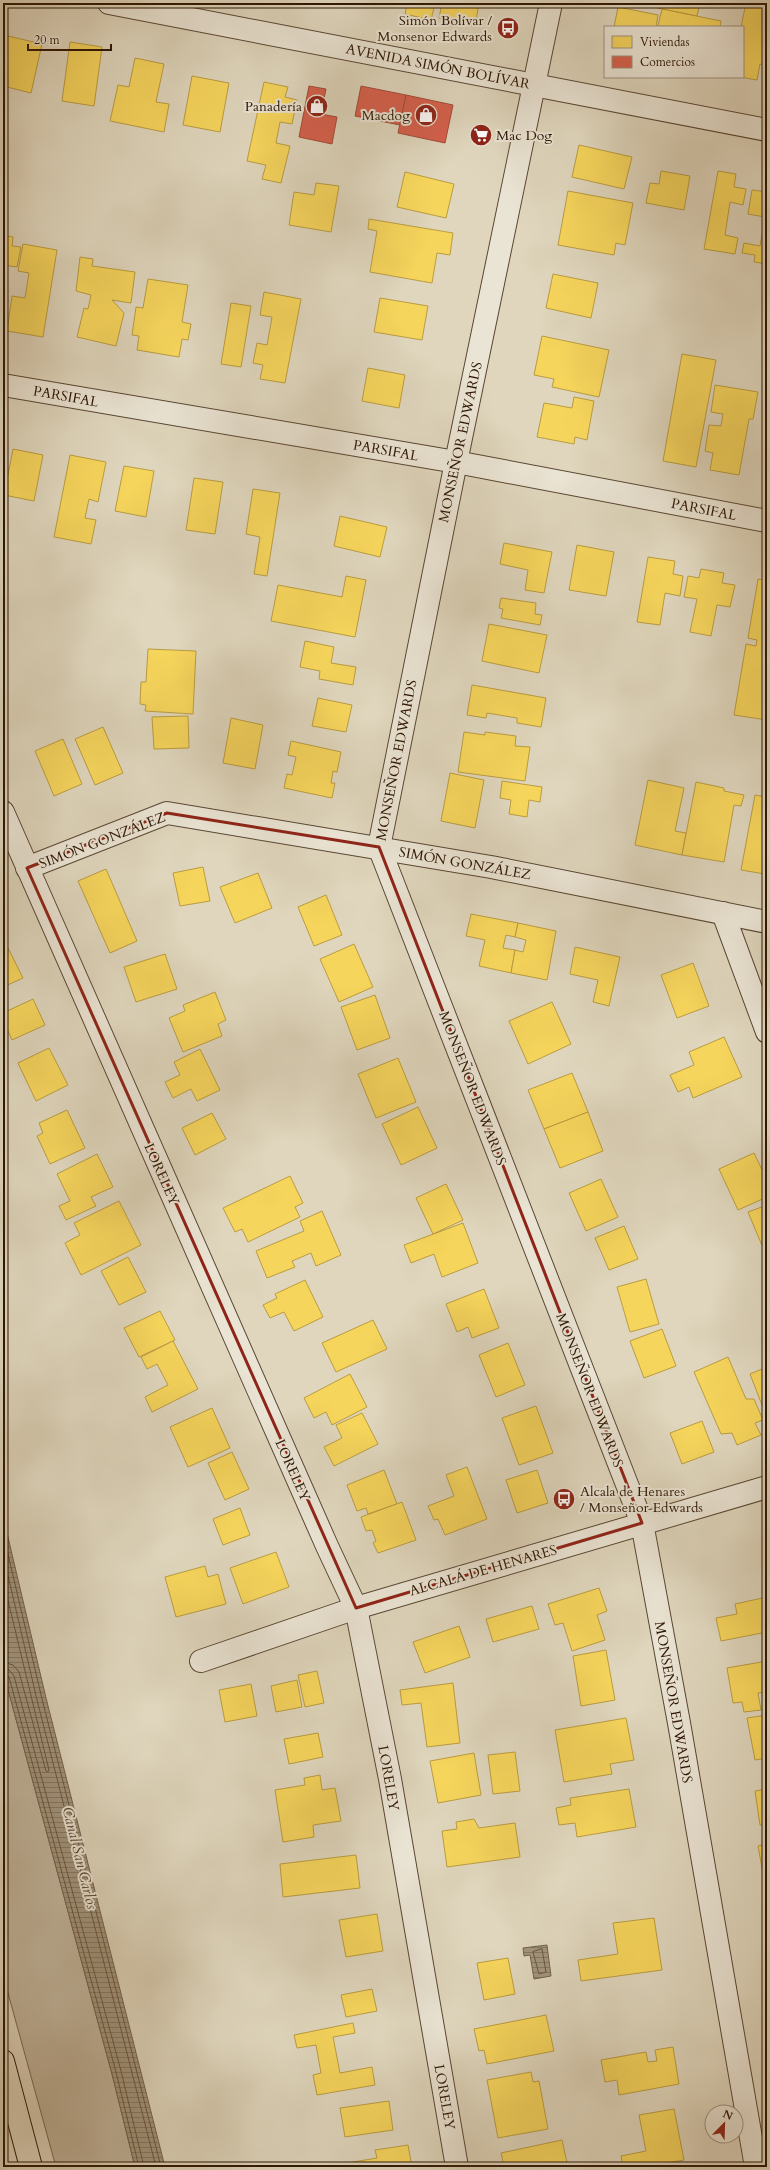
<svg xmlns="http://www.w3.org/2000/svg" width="770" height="2170" font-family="Cardo,serif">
	<defs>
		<pattern id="water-rules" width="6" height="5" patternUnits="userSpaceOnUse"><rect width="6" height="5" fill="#a2957e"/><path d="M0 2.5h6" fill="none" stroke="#847965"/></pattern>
	</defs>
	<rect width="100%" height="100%" fill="#dfd6bd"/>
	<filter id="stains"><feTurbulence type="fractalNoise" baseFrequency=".005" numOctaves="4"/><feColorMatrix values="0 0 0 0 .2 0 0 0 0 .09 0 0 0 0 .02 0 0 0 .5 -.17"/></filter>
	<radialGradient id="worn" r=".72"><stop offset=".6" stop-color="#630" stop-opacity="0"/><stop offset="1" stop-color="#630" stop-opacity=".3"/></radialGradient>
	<!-- park -->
	<path fill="#c1b59d" stroke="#776650" d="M3,1671L112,2074L135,2167H56L3,1975Z"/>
	<!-- water -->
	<g fill="url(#water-rules)" stroke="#73624d">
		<path d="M3,1516L46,1698L165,2167H135L112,2074L3,1671Z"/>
		<path d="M547,1945L551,1976L534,1979L530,1955L524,1956L523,1948Z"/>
	</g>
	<!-- homes -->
	<g fill="#f6d55c" stroke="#ba9c41">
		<path d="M407,3H435L431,20L405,14Z"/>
		<path d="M442,3H479L475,26L439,18Z"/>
		<path d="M658,3H700L697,16L657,8Z"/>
		<path d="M746,3H767V27L765,41H767V66L760,64L757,80L740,77H743V27H741Z"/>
		<path d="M618,7L658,15L656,27H614Z"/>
		<path d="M662,9L721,21L720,27L658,26Z"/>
		<path d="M8,36L42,44L31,93L3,86V61Z"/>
		<path d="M70,42L102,47L94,106L62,101Z"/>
		<path d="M135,58L164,64L156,102L169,104L164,132L110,121L118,85L129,87Z"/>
		<path d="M192,76L229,83L220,132L183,125Z"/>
		<path d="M264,82L288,87L285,97L297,100L292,124L280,122L276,143L290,146L281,183L262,179L266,165L247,161Z"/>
		<path d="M579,145L632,157L624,189L572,177Z"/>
		<path d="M661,171L690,176L684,210L646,203L650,183L659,184Z"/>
		<path d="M718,171L736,174L734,187L746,189L743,205L730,202L725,235L738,238L735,254L704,249Z"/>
		<path d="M405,172L454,184L446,218L397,207Z"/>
		<path d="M316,183L339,186L331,232L289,225L294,192L314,195Z"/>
		<path d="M752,190L767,192V264L754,262L755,255L742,253L744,243L760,246L765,217L748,214Z"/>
		<path d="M568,191L633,203L625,245L616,243L614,255L558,245Z"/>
		<path d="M369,219L453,233L450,255L437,253L432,283L370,272L377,231L368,229Z"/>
		<path d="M3,235L13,237L12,246L21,247L17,267L3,265Z"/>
		<path d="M23,244L57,250L43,337L7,331L12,296L25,298L29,273L18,271Z"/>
		<path d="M80,257L93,259L92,266L135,272L131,303L112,300L124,313L116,346L77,337L84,308L88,309L91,295L76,291Z"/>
		<path d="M553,274L598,283L591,318L546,308Z"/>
		<path d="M148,279L188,285L182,322L191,324L188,340L182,339L179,357L137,350L139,336L132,335L136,307L143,308Z"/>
		<path d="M264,292L301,299L285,383L260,379L263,365L253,363L257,343L267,345L272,317L260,315Z"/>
		<path d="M380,298L428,306L422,340L374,332Z"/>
		<path d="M3,299L8,300L3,326Z"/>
		<path d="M231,303L251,306L241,367L221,364Z"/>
		<path d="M542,336L609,350L599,397L552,387L554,379L534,375Z"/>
		<path d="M682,354L716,360L696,467L663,461Z"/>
		<path d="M368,368L405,375L399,408L362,401Z"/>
		<path d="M715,385L758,392L753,419H749L739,475L710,470L713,453L705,451L709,425L721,426L723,414L711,412Z"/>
		<path d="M574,397L594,401L587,440L575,437L574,444L537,437L544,403L572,408Z"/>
		<path d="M13,449L43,455L34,501L4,495Z"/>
		<path d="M70,455L106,462L98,502L89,499L85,518L96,520L91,544L54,537Z"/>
		<path d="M124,466L154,471L146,517L115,511Z"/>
		<path d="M194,478L223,482L215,534L186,530Z"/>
		<path d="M253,489L280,493L267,576L254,574L260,537L246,534Z"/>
		<path d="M340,516L387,527L380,557L334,546Z"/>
		<path d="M504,543L552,552L544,593L525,590L528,570L500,564Z"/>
		<path d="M577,545L614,552L606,596L569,590Z"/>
		<path d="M648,557L675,561L673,574L683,576L680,596L665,593L660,625L637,622Z"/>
		<path d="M701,569L724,573L722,583L735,585L730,607L717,605L711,636L690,632L697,599L684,597L688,576L699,578Z"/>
		<path d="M346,576L366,580L355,637L271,621L278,585L342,597Z"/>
		<path d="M758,579L767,580V720L734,715L746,644L756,646L757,640L748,638Z"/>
		<path d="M501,598L536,603L535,614L542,615L540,625L501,618L503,609L499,608Z"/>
		<path d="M489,624L547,635L539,673L482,661Z"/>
		<path d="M305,641L334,647L331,663L356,667L353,685L319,679L320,671L300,667Z"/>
		<path d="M148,649L196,651L193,714L145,711L146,705L140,704L141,682H146Z"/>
		<path d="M472,685L546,698L541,727L517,723V718L487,713L486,718L467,715Z"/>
		<path d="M318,698L352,705L346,732L312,726Z"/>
		<path d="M188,716L189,748L154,749L152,717Z"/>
		<path d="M231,718L263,725L255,769L223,763Z"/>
		<path d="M103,727L123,773L95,785L75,739Z"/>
		<path d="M464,732L485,735V732L516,736L515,746L530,747L525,781L458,772Z"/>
		<path d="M63,739L82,784L54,796L35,751Z"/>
		<path d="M291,741L341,752L337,772L333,771L331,783H335L332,798L284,788L287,774L292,775L296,757L288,755Z"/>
		<path d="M450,773L484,780L475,828L441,821Z"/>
		<path d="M648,780L684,788L675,831L686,833L682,855L635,845Z"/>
		<path d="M502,781L542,787L540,802L529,800L527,817L509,814L511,800L500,798Z"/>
		<path d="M696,782L724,788V791L744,795L741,806L734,805L724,862L682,855Z"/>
		<path d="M755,795L767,797V862L765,874L741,870Z"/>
		<path d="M203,867L210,901L180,906L173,873Z"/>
		<path d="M106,869L137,941L110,953L78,881Z"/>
		<path d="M258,873L272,908L235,923L220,887Z"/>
		<path d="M326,895L342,935L314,946L298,907Z"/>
		<path d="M471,914L518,923L515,937L506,935L503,948L515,950L511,973L479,966L485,940L466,936Z"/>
		<path d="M518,923L556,931L547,980L511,973L515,950L523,952L526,940L515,937Z"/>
		<path d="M4,940L23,978L3,987V940Z"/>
		<path d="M354,944L373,987L339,1002L320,959Z"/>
		<path d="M575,947L620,957L609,1006L593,1002L598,980L570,974Z"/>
		<path d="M165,954L177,989L136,1002L124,967Z"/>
		<path d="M693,963L709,1006L677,1018L661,975Z"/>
		<path d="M215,992L226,1020L218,1024L222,1036L183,1052L169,1018L185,1011L183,1005Z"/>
		<path d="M375,995L390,1038L357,1050L341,1007Z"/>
		<path d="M33,999L45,1025L12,1040L3,1020V1013Z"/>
		<path d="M552,1002L571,1044L528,1064L509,1021Z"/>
		<path d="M724,1037L742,1077L693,1098L689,1087L678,1092L670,1075L694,1065L689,1052Z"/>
		<path d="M49,1048L68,1085L36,1101L18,1063Z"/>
		<path d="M200,1049L220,1090L197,1101L191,1089L173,1098L165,1082L180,1075L174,1062Z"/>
		<path d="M398,1058L416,1102L376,1118L358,1074Z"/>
		<path d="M572,1073L588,1112L544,1129L528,1090Z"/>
		<path d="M418,1107L437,1148L401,1165L382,1124Z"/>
		<path d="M67,1110L85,1148L50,1164L37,1136L43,1133L39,1123Z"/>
		<path d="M588,1112L603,1151L560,1168L544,1129Z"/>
		<path d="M212,1113L226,1139L195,1155L182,1128Z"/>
		<path d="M754,1153L767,1180V1197L738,1210L719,1169Z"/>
		<path d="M97,1154L113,1187L91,1197L96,1206L66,1220L59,1206L70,1201L57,1174Z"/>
		<path d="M290,1176L303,1203L295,1207L300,1217L248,1242L242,1229L235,1232L223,1208Z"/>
		<path d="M601,1179L618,1217L586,1231L569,1193Z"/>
		<path d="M446,1184L463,1220L433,1234L416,1198Z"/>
		<path d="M119,1201L141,1245L81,1275L65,1243L80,1235L74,1223Z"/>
		<path d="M767,1205V1255H766L748,1212Z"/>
		<path d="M322,1211L341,1255L316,1266L311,1253L292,1261L295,1267L267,1278L256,1251L304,1231L300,1221Z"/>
		<path d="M463,1223L478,1263L442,1277L434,1254L411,1263L404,1245Z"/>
		<path d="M624,1226L638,1259L609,1270L595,1238Z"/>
		<path d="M128,1257L146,1292L119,1305L101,1271Z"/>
		<path d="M646,1279L659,1324L630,1332L617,1287Z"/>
		<path d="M305,1280L323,1317L294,1331L284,1312L270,1318L263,1305L277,1298L275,1294Z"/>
		<path d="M484,1289L499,1328L472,1338L468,1327L457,1332L446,1304Z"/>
		<path d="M160,1311L175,1340L139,1357L124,1328Z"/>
		<path d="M373,1320L387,1349L336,1372L322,1343Z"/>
		<path d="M662,1329L676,1366L644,1378L630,1341Z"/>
		<path d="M173,1341L198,1389L152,1412L145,1397L168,1385L157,1364L147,1369L141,1357Z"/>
		<path d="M508,1343L525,1385L496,1397L479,1355Z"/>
		<path d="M728,1357L746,1399H754L763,1420L755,1423L761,1435L737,1445L732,1433L721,1434L694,1372Z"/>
		<path d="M767,1367V1418L750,1374Z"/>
		<path d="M350,1374L367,1407L332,1425L326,1412L314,1418L304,1398Z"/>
		<path d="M536,1406L553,1453L519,1465L502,1418Z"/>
		<path d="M212,1408L230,1448L188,1467L170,1427Z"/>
		<path d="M362,1413L378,1444L334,1466L324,1447L342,1438L336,1425Z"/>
		<path d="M702,1421L714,1452L682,1464L670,1433Z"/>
		<path d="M232,1452L249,1489L225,1500L208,1463Z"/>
		<path d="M467,1467L487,1519L445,1535L438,1519L434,1520L428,1506L454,1496L446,1475Z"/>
		<path d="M384,1470L397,1504L368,1514L366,1508L357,1511L347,1485Z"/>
		<path d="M537,1470L548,1503L517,1513L506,1480Z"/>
		<path d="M402,1502L416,1540L378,1553L373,1543L376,1541L372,1530L366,1531L361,1517Z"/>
		<path d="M240,1508L250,1535L223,1545L213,1519Z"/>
		<path d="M276,1552L289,1587L243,1604L230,1568Z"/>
		<path d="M205,1566L208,1577L218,1574L226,1604L176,1617L165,1577Z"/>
		<path d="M599,1588L607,1611L597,1615L605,1640L572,1651L563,1623L555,1625L548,1604Z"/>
		<path d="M767,1597V1632L721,1641L716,1618L737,1614L735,1604Z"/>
		<path d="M532,1606L539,1629L493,1642L486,1619Z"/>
		<path d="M459,1626L470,1657L425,1673L413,1642Z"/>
		<path d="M606,1650L615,1700L581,1706L573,1656Z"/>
		<path d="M767,1661V1692L758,1693L761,1710L744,1712L742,1702L733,1703L727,1668Z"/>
		<path d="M317,1671L324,1703L305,1707L298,1675Z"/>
		<path d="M297,1680L302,1707L276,1712L271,1686Z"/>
		<path d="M453,1683L460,1743L427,1747L421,1703L402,1705L400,1690Z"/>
		<path d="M251,1684L257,1716L225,1722L219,1690Z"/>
		<path d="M767,1715V1758L755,1760L747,1718Z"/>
		<path d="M626,1718L634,1760L610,1764L612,1774L564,1782L555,1730Z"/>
		<path d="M318,1733L323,1757L289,1764L284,1739Z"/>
		<path d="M515,1752L520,1791L493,1794L488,1755Z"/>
		<path d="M474,1753L481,1795L438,1803L430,1761Z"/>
		<path d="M320,1775L322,1790L335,1788L341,1821L313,1825L314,1837L283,1842L275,1790L305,1785L304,1778Z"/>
		<path d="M629,1789L636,1827L577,1837L575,1823L559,1825L556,1808L571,1805L570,1798Z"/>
		<path d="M767,1789V1824L760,1825L755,1791Z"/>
		<path d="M474,1819L479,1828L515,1823L520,1857L447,1867L442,1831L457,1829L456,1822Z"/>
		<path d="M767,1844V1884H765L758,1846Z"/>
		<path d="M356,1855L360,1888L283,1897L280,1864Z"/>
		<path d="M377,1914L383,1951L346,1957L339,1920Z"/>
		<path d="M654,1918L662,1970L581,1981L578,1960L618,1954L613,1923Z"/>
		<path d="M508,1958L515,1994L484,2000L477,1963Z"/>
		<path d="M372,1989L377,2011L346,2017L341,1995Z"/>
		<path d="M546,2015L554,2051L487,2064L484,2050L479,2051L474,2029Z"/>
		<path d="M353,2023L355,2033L333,2037L340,2073L372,2067L375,2085L317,2095L313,2075L321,2073L316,2045L297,2048L294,2035Z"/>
		<path d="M673,2047L679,2084L619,2095L617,2080L605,2082L601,2060L646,2052L648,2062L657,2061L655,2050Z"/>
		<path d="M531,2072L533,2082L539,2081L548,2129L498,2138L487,2080Z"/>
		<path d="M389,2101L393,2130L345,2137L340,2108Z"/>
		<path d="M674,2109L684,2160L644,2167H623L621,2156L646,2151L639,2115Z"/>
		<path d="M562,2140L568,2167H504L501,2153Z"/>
		<path d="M408,2145L412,2167H336L335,2165L377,2158L375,2150Z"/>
	</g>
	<!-- shops -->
	<g fill="#d6604d" stroke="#a34a37">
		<path d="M309,86L326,89L321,114L337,117L332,144L299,137Z"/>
		<path d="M361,86L406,95L400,125L355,116Z"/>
		<path d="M406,95L453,105L445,143L398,133Z"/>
	</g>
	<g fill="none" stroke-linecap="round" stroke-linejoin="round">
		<!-- shore -->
		<g stroke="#685640" stroke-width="1">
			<path d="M3,1533L42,1699L161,2167"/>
			<path d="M3,1554L37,1700L156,2167"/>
			<path d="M3,1580L49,1770L48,1772L46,1771L19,1672L13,1665L3,1662"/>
			<path d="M3,1668L9,1670L14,1676L121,2071L144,2167"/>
			<path d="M3,1673L9,1677L116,2072L139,2167"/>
			<path d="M542,1949L546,1972L539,1974L533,1952Z"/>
		</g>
		<!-- minor casing -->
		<g stroke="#5a4632" stroke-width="24">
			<g id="minor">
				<path d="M109,3L767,130"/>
				<path d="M551,3L456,462L379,847L642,1523L679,1723L756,2167"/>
				<path d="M3,385L456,462L767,521"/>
				<path d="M3,812L327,1546L356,1608L390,1779L457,2167"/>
				<path d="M27,868L167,813L491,867L767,922"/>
				<path d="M723,913L767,1032"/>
				<path d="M201,1661L356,1608L767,1487"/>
			</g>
		</g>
		<!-- major casing -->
		<g stroke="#2d1603" stroke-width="24">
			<path id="major" d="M3,2061L31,2167"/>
		</g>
		<!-- minor -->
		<use href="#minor" stroke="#eae4d4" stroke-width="22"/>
		<!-- major -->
		<use href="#major" stroke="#dfd6bd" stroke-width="22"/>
	</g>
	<!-- marked area -->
	<path fill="none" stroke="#8f2418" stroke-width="3" stroke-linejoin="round" d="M167,813L379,847L642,1523L356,1608L27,868Z"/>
	<!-- icons -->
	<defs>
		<g id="bus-disc" transform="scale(1.15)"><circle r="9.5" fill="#8f2418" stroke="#eae4d4"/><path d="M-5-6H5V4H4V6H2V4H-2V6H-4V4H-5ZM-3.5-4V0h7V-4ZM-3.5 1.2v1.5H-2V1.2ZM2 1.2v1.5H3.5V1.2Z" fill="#fff"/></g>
		<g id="shop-disc" transform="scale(1.15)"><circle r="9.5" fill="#8f2418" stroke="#eae4d4"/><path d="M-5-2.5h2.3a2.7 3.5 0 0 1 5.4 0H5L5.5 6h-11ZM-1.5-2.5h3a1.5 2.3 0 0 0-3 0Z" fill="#fff"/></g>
		<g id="supermarket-disc" transform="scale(1.15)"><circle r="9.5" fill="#8f2418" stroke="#eae4d4"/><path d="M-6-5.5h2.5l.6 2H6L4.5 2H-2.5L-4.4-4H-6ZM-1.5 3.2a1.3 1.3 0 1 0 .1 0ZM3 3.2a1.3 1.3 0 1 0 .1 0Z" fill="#fff"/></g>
	</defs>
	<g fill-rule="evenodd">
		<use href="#bus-disc" x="508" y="28"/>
		<use href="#shop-disc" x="317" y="106"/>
		<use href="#shop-disc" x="426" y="115"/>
		<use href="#supermarket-disc" x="481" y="135"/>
		<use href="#bus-disc" x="564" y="1499"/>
	</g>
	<g text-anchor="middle" stroke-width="4" stroke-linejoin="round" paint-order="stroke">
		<!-- poi labels -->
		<g font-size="14" fill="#2d1603" stroke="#eae4d4" text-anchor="end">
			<text x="492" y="25">Simón Bolívar /<tspan x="492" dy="16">Monsenor Edwards</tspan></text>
			<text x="302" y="111">Panadería</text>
			<text x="410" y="120">Macdog</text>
			<text x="496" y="140" text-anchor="start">Mac Dog</text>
			<text x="580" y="1496" text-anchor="start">Alcala de Henares<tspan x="580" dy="16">/ Monseñor Edwards</tspan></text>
		</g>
		<!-- street labels -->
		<g font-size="14" fill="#2d1603" stroke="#eae4d4">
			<text transform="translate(438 66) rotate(11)" y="5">AVENIDA SIMÓN BOLÍVAR</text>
			<text transform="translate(66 396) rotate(10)" y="5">PARSIFAL</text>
			<text transform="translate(460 442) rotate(-78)" y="5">MONSEÑOR EDWARDS</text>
			<text transform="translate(386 450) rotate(10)" y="5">PARSIFAL</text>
			<text transform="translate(704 509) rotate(11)" y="5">PARSIFAL</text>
			<text transform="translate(396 760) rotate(-79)" y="5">MONSEÑOR EDWARDS</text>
			<text transform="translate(102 840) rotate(-21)" y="5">SIMÓN GONZÁLEZ</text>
			<text transform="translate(465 863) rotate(10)" y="5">SIMÓN GONZÁLEZ</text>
			<text transform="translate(473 1088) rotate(69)" y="5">MONSEÑOR EDWARDS</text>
			<text transform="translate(162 1174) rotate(66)" y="5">LORELEY</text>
			<text transform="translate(590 1390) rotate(69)" y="5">MONSEÑOR EDWARDS</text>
			<text transform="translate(293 1470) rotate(66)" y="5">LORELEY</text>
			<text transform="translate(483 1570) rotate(-16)" y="5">ALCALÁ DE HENARES</text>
			<text transform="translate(674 1702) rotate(80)" y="5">MONSEÑOR EDWARDS</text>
			<text transform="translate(389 1778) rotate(80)" y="5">LORELEY</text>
			<text transform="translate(445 2097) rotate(80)" y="5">LORELEY</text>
		</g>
		<!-- water labels -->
		<g font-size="15" font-style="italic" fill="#5c4934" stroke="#eae4d4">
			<text transform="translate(80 1858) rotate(76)" y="5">Canal San Carlos</text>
		</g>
	</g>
	<!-- margin -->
	<rect width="770" height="2170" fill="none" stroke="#dfd6bd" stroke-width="16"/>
	<rect x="4" y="4" width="762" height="2162" fill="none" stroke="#2d1603" stroke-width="2"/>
	<rect x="8" y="8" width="754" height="2154" fill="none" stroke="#2d1603"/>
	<!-- legend -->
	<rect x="604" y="26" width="140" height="52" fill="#eae4d4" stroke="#9e9280"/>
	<rect x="612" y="36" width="20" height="12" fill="#f6d55c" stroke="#9e9280"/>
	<text x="640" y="46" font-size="12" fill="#2d1603">Viviendas</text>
	<rect x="612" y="56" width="20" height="12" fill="#d6604d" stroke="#9e9280"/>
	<text x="640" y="66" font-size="12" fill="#2d1603">Comercios</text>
	<!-- north arrow -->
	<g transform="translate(724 2124) rotate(23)"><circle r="19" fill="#eae4d4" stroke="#9e9280"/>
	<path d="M0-3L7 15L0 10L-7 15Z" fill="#8f2418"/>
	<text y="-6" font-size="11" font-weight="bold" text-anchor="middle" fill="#2d1603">N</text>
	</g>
	<!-- scale -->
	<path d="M28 44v6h83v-6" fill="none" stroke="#2d1603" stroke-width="2"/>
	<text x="34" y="44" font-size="12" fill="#2d1603" stroke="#eae4d4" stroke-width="3" paint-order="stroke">20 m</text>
	<rect width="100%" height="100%" filter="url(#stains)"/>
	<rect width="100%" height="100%" fill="url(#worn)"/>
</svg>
